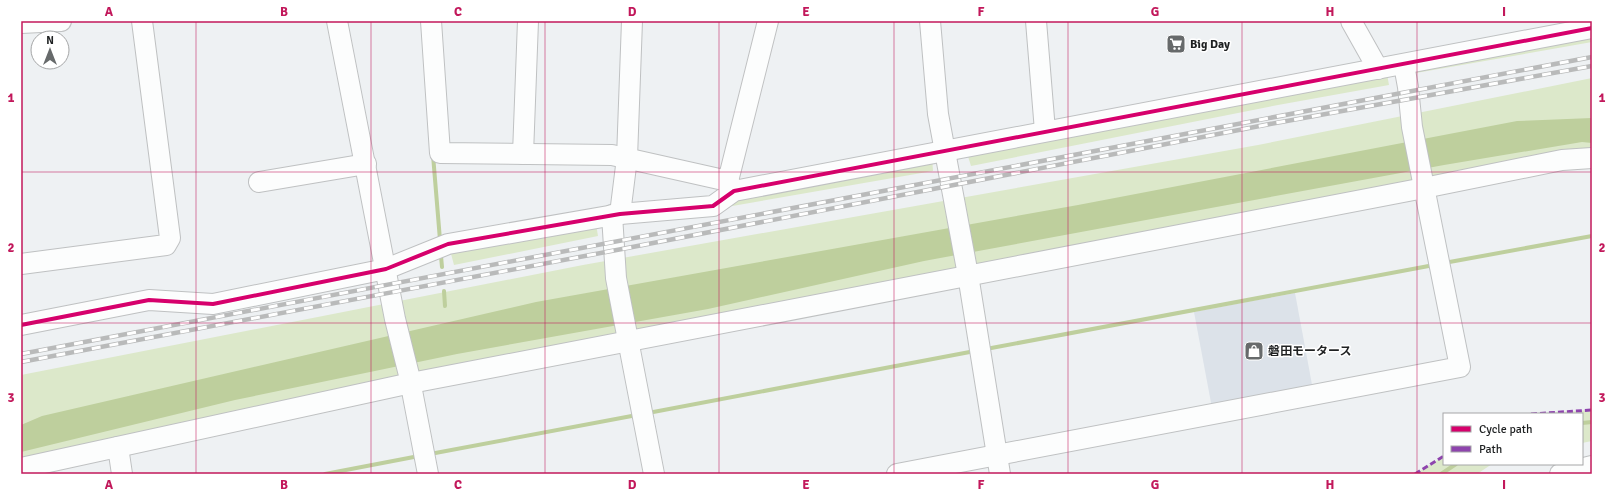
<svg xmlns="http://www.w3.org/2000/svg" width="1613" height="495" font-family="Signika,'Noto Sans JP',sans-serif">
	<rect width="100%" height="100%" fill="#eef1f3"/>
	<!-- built -->
	<path fill="#dce2e9" d="M1295,293L1313,390L1212,408L1194,312Z"/>
	<!-- green -->
	<g fill="#dce8ca">
		<path d="M1592,30V42L1416,73L1418,62Z"/>
		<path d="M1387,74L1389,85L1278,105L971,166L966,150Z"/>
		<path d="M1592,78V161L21,467V375L583,265L1258,145Z"/>
		<path d="M932,157L933,171L721,208L734,191Z"/>
		<path d="M596,224L598,236L454,265L450,250Z"/>
		<path d="M1592,410V441L1582,443V414H1531Z"/>
		<path d="M1444,456V464H1492L1477,474H1415Z"/>
	</g>
	<!-- water -->
	<path fill="#becf9d" d="M1592,118V143L1582,142L1444,165L924,261L708,309L457,354L235,400L21,452V425L42,416L536,302L1078,205L1517,121Z"/>
	<g fill="none" stroke-linecap="round" stroke-linejoin="round">
		<!-- stream -->
		<g stroke="#becf9d" stroke-width="4">
			<path d="M433,155L440,240"/>
			<path d="M441,256L442,267"/>
			<path d="M1444,263L1592,236"/>
			<path d="M444,291L445,306"/>
			<path d="M986,349L1434,265"/>
			<path d="M648,413L975,351"/>
			<path d="M1582,423L1592,422"/>
			<path d="M430,454L637,415"/>
			<path d="M325,474L419,456"/>
			<path d="M1441,474L1456,464"/>
		</g>
		<!-- minor casing -->
		<g stroke="#bfc1c2" stroke-width="22">
			<g id="minor">
				<path d="M337,21L395,319L409,375L428,474"/>
				<path d="M431,21L440,153L612,155L728,181L734,191"/>
				<path d="M930,21L938,114L968,275L1000,474"/>
				<path d="M1036,21L1045,131"/>
				<path d="M1351,21L1378,69"/>
				<path d="M21,23L61,21"/>
				<path d="M523,154L528,21"/>
				<path d="M728,181L768,21"/>
				<path d="M259,182L366,164"/>
				<path d="M620,214L627,158L632,21"/>
				<path d="M612,215L616,278L654,474"/>
				<path d="M21,264L166,245L170,238L142,21"/>
				<path d="M21,325L149,300L213,304L386,269L448,244L620,214L713,206L734,191L1592,28"/>
				<path d="M118,447L122,474"/>
				<path d="M21,468L411,383L1424,188L1562,160L1592,158"/>
				<path d="M897,474L1460,367L1412,127L1408,87L1404,65"/>
				<path d="M1560,474L1592,466"/>
			</g>
		</g>
		<!-- minor -->
		<use href="#minor" stroke="#fcfdfd" stroke-width="20"/>
		<!-- rail casing -->
		<g stroke="#b9baba" stroke-width="4.5">
			<g id="rail">
				<path d="M21,354L1592,57"/>
				<path d="M21,362L622,249L1270,124L1592,66"/>
			</g>
		</g>
		<!-- rail -->
		<use href="#rail" stroke="#fff" stroke-width="3" stroke-dasharray="9" stroke-linecap="butt"/>
		<!-- quiet -->
		<g stroke="#8e44ad" stroke-width="3" stroke-dasharray="6 3" stroke-linecap="butt">
			<path d="M1531,414L1592,410"/>
			<path d="M1415,474L1444,456"/>
		</g>
		<!-- cycleway casing -->
		<g stroke="#fff" stroke-width="6">
			<path id="cycleway" d="M21,325L149,300L213,304L386,269L448,244L620,214L713,206L734,191L1592,28"/>
		</g>
		<!-- cycleway -->
		<use href="#cycleway" stroke="#d6006c" stroke-width="4"/>
	</g>
	<!-- grid -->
	<path fill="none" stroke="#c2185b" stroke-width="1" stroke-opacity="0.55" d="M196,21V474M371,21V474M545,21V474M719,21V474M894,21V474M1068,21V474M1242,21V474M1417,21V474M21,172H1592M21,323H1592"/>
	<!-- icons -->
	<defs>
		<g id="supermarket-square" transform="scale(1)"><rect x="-9" y="-9" width="18" height="18" rx="4" fill="#676a6b" stroke="#fff"/><path d="M-6-5.5h2.5l.6 2H6L4.5 2H-2.5L-4.4-4H-6ZM-1.5 3.2a1.3 1.3 0 1 0 .1 0ZM3 3.2a1.3 1.3 0 1 0 .1 0Z" fill="#fff"/></g>
		<g id="shop-square" transform="scale(1)"><rect x="-9" y="-9" width="18" height="18" rx="4" fill="#676a6b" stroke="#fff"/><path d="M-5-2.5h2.3a2.7 3.5 0 0 1 5.4 0H5L5.5 6h-11ZM-1.5-2.5h3a1.5 2.3 0 0 0-3 0Z" fill="#fff"/></g>
	</defs>
	<g fill-rule="evenodd">
		<use href="#supermarket-square" x="1176" y="44"/>
		<use href="#shop-square" x="1254" y="351"/>
	</g>
	<g text-anchor="middle" stroke-width="3" stroke-linejoin="round" paint-order="stroke">
		<!-- poi labels -->
		<g font-size="12" font-weight="bold" fill="#1f2122" stroke="#fff" text-anchor="start">
			<text x="1190" y="48">Big Day</text>
			<text x="1268" y="355">磐田モータース</text>
		</g>
	</g>
	<!-- border -->
	<rect width="1613" height="495" fill="none" stroke="#ffffff" stroke-width="44"/>
	<!-- legend -->
	<rect x="1443" y="413" width="140" height="52" fill="#ffffff" stroke="#a5a6a7"/>
	<rect x="1451" y="426" width="20" height="6" fill="#d6006c" stroke="#a5a6a7"/>
	<text x="1479" y="433" font-size="12" fill="#1f2122">Cycle path</text>
	<rect x="1451" y="446" width="20" height="6" fill="#8e44ad" stroke="#a5a6a7"/>
	<text x="1479" y="453" font-size="12" fill="#1f2122">Path</text>
	<!-- north arrow -->
	<g transform="translate(50 50)"><circle r="19" fill="#ffffff" stroke="#a5a6a7"/>
	<path d="M0-3L7 15L0 10L-7 15Z" fill="#676a6b"/>
	<text y="-6" font-size="11" font-weight="bold" text-anchor="middle" fill="#1f2122">N</text>
	</g>
	<rect x="22" y="22" width="1569" height="451" fill="none" stroke="#c2185b" stroke-width="1.5"/>
	<g font-size="13" text-anchor="middle" font-weight="bold" fill="#c2185b">
		<text x="109" y="16">A</text>
		<text x="284" y="16">B</text>
		<text x="458" y="16">C</text>
		<text x="632" y="16">D</text>
		<text x="806" y="16">E</text>
		<text x="981" y="16">F</text>
		<text x="1155" y="16">G</text>
		<text x="1330" y="16">H</text>
		<text x="1504" y="16">I</text>
		<text x="11" y="102">1</text>
		<text x="1602" y="102">1</text>
		<text x="11" y="252">2</text>
		<text x="1602" y="252">2</text>
		<text x="11" y="402">3</text>
		<text x="1602" y="402">3</text>
		<text x="109" y="489">A</text>
		<text x="284" y="489">B</text>
		<text x="458" y="489">C</text>
		<text x="632" y="489">D</text>
		<text x="806" y="489">E</text>
		<text x="981" y="489">F</text>
		<text x="1155" y="489">G</text>
		<text x="1330" y="489">H</text>
		<text x="1504" y="489">I</text>
	</g>
</svg>
